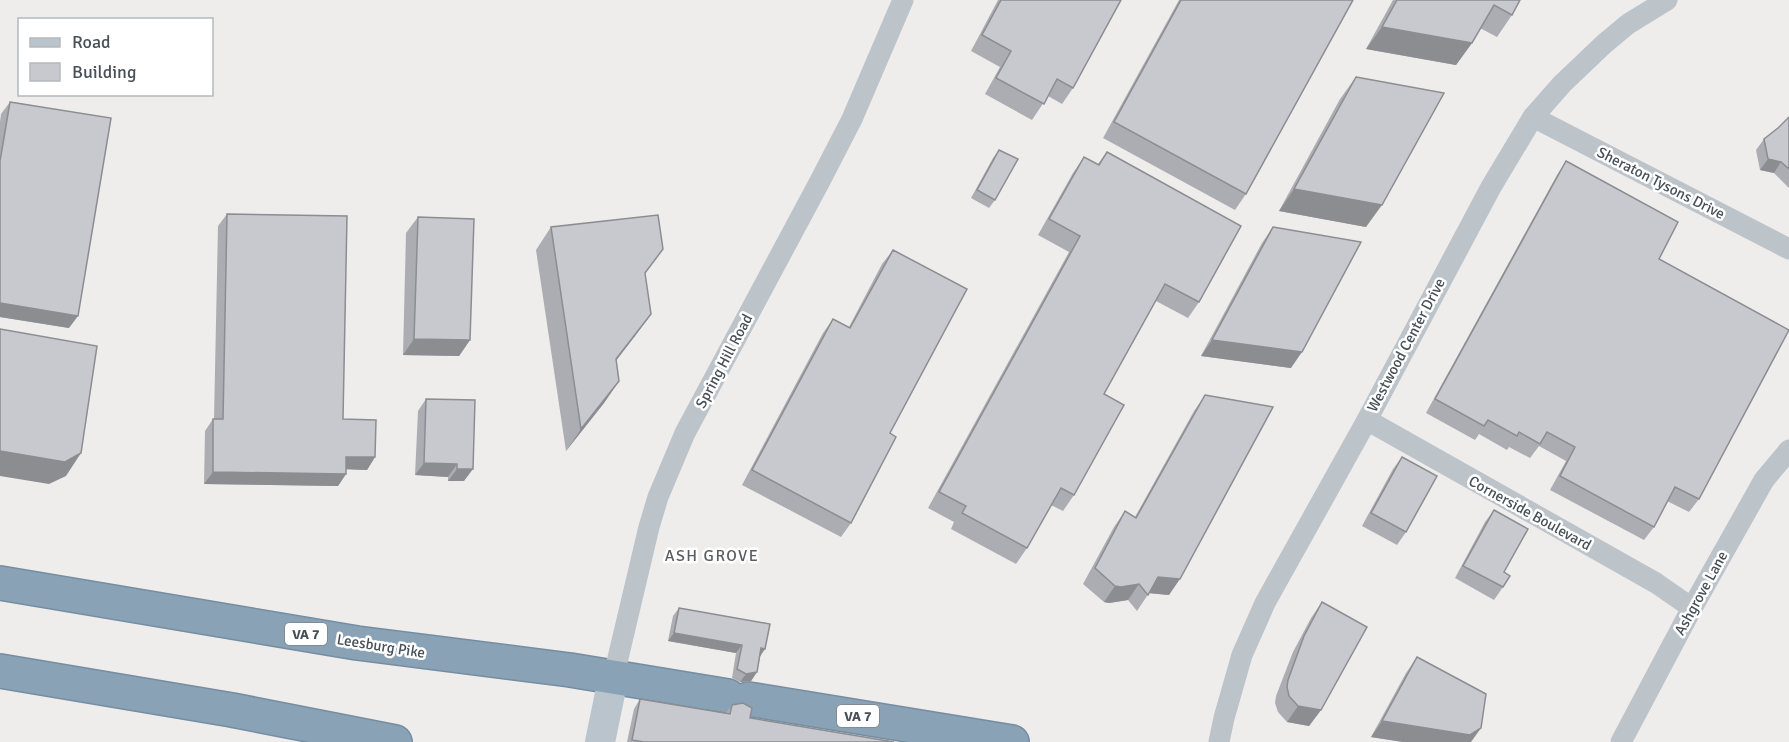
<svg xmlns="http://www.w3.org/2000/svg" width="1789" height="742" font-family="Signika,sans-serif">
	<rect width="100%" height="100%" fill="#efecec"/>
	<g fill="none" stroke-linecap="round" stroke-linejoin="round">
		<!-- highway casing -->
		<g stroke="#758da1" stroke-width="36">
			<g id="highway">
				<path d="M0,583L357,643L570,670L728,696"/>
				<path d="M0,671L232,710L395,742"/>
				<path d="M748,699L1012,742"/>
			</g>
		</g>
		<!-- street -->
		<g stroke="#bcc4ca" stroke-width="21">
			<path d="M1533,117L1789,249"/>
			<path d="M1367,420L1656,583L1692,608"/>
			<path d="M613,679L649,527L658,497L685,433L820,181L852,119L903,0"/>
			<path d="M1219,742L1224,718L1242,655L1265,603L1367,420L1491,187L1533,117L1562,84L1604,44L1628,24L1667,0"/>
			<path d="M1621,742L1692,608L1764,480L1789,450"/>
		</g>
		<!-- secondary -->
		<path stroke="#bac4cc" stroke-width="30" d="M600,742L613,679"/>
		<!-- highway -->
		<use href="#highway" stroke="#8aa2b6" stroke-width="33"/>
	</g>
	<!-- wall -->
	<g fill="#abadb2">
		<path d="M998,0H1121L1073,88L1062,104L1048,96L1032,120L985,94L1000,67L971,51Z"/>
		<path d="M1179,0H1353L1246,194L1235,210L1103,138Z"/>
		<path d="M1393,0H1520L1512,15L1497,37L1480,28L1472,43L1456,65L1366,49Z"/>
		<path d="M1356,77L1366,227L1279,211L1340,99Z"/>
		<path d="M10,102L69,328L0,317V122L1,114Z"/>
		<path d="M1789,117V188L1774,173L1760,170L1756,150L1764,139L1778,128Z"/>
		<path d="M999,150L995,200L989,208L971,198L993,158Z"/>
		<path d="M1107,152L1199,302L1188,318L1156,301L1104,394L1074,495L1063,511L1051,505L1027,548L1016,564L951,529L954,522L928,508L1069,252L1038,235L1073,173L1084,157L1098,164Z"/>
		<path d="M1566,161L1659,259L1699,499L1689,512L1667,501L1654,527L1644,540L1550,490L1566,461L1539,446L1530,458L1509,447L1507,450L1479,434L1475,440L1426,413L1557,175Z"/>
		<path d="M227,214L343,419L375,457L367,470L346,469V474L338,486L204,484L205,431L213,419H214L218,226Z"/>
		<path d="M418,217L470,340L459,356L403,355L406,233Z"/>
		<path d="M551,227L645,274L651,314L616,361L619,381L604,403L566,451L536,250Z"/>
		<path d="M1273,227L1291,368L1201,356L1262,243Z"/>
		<path d="M893,250L890,433L851,523L841,537L742,485L823,333L833,319L849,327L882,264Z"/>
		<path d="M1205,395L1169,595L1149,593L1137,611L1128,600L1109,603L1104,602L1083,584L1114,527L1125,511L1135,517L1194,411Z"/>
		<path d="M426,399L475,400L464,481H448V477L415,475L418,411Z"/>
		<path d="M1402,457L1406,532L1397,545L1362,526L1393,469Z"/>
		<path d="M1494,510L1503,587L1494,600L1455,578L1485,522Z"/>
		<path d="M1322,602L1321,710L1309,726L1287,722L1278,712L1275,703L1276,696L1293,652L1311,618Z"/>
		<path d="M679,608L770,624L760,657L757,672L751,681L740,682L732,678L736,653L668,641L673,616Z"/>
		<path d="M1417,657L1471,742H1403L1371,737L1406,673Z"/>
		<path d="M640,699L725,714L732,705L750,718L894,742H627L634,709Z"/>
	</g>
	<!-- shaded-wall -->
	<g fill="#8b8d91">
		<path d="M1382,27L1472,43L1456,65L1366,49Z"/>
		<path d="M1768,159L1781,162L1774,173L1760,170Z"/>
		<path d="M1294,189L1382,205L1366,227L1279,211Z"/>
		<path d="M0,303L78,316L69,328L0,317Z"/>
		<path d="M651,314L635,336L600,381L616,359Z"/>
		<path d="M414,339L470,340L459,356L403,355Z"/>
		<path d="M1212,340L1302,352L1291,368L1201,356Z"/>
		<path d="M619,381L604,403L566,451L581,429Z"/>
		<path d="M0,451L81,453L66,476L49,484L0,476Z"/>
		<path d="M346,457H375L367,470L338,469Z"/>
		<path d="M424,463L457,464L448,477L415,475Z"/>
		<path d="M457,469H473L464,481H448Z"/>
		<path d="M213,472L346,474L338,486L204,484Z"/>
		<path d="M1158,577L1180,579L1169,595L1147,593Z"/>
		<path d="M1139,584L1128,600L1109,603L1104,602L1115,586Z"/>
		<path d="M674,633L742,645L736,653L668,641Z"/>
		<path d="M761,648L765,649L759,658Z"/>
		<path d="M757,672L751,681L740,682L746,674Z"/>
		<path d="M1298,706L1321,710L1309,726L1287,722Z"/>
		<path d="M1382,721L1481,728L1471,742H1403L1371,737Z"/>
	</g>
	<!-- building -->
	<g fill="#c7c9cf" stroke="#8b8d91" stroke-width="1.5">
		<path d="M1001,0H1121L1073,88L1057,79L1044,104L996,78L1011,51L982,35Z"/>
		<path d="M1181,0H1353L1246,194L1114,122Z"/>
		<path d="M1397,0H1520L1512,15L1494,5L1472,43L1382,27Z"/>
		<path d="M1356,77L1444,93L1382,205L1294,189Z"/>
		<path d="M10,102L111,118L78,316L0,303V161Z"/>
		<path d="M1789,117V169L1781,162L1768,159L1764,139L1778,128Z"/>
		<path d="M999,150L1018,159L995,200L977,190Z"/>
		<path d="M1107,152L1241,226L1199,302L1165,284L1104,394L1124,405L1074,495L1061,488L1027,548L962,513L966,506L939,492L1080,236L1049,219L1084,157L1099,165Z"/>
		<path d="M1566,161L1678,222L1659,259L1789,330L1699,499L1675,487L1654,527L1560,476L1575,447L1547,432L1540,444L1519,432L1517,436L1488,420L1484,426L1435,399Z"/>
		<path d="M227,214L347,216L343,419L376,420L375,457H346V474L213,472V419H223Z"/>
		<path d="M658,215L663,249L645,273L651,314L616,359L619,381L581,429L551,227Z"/>
		<path d="M418,217L474,219L470,340L414,339Z"/>
		<path d="M1273,227L1361,242L1302,352L1212,340Z"/>
		<path d="M893,250L967,289L890,433L896,437L851,523L752,470L833,319L850,328Z"/>
		<path d="M0,329L97,346L81,453L65,462L0,451Z"/>
		<path d="M1205,395L1273,407L1180,579L1158,577L1148,595L1139,584L1121,587L1115,586L1095,568L1125,511L1136,518Z"/>
		<path d="M426,399L475,400L473,469H457V464L424,463Z"/>
		<path d="M1402,457L1437,476L1406,532L1371,513Z"/>
		<path d="M1494,510L1528,529L1504,572L1510,576L1503,587L1463,566Z"/>
		<path d="M1322,602L1367,627L1321,710L1298,706L1289,696L1287,687L1288,680L1304,636Z"/>
		<path d="M679,608L770,624L765,649L761,648L757,672L746,674L737,669L742,645L674,633Z"/>
		<path d="M1417,657L1486,694L1481,728L1470,735L1382,721Z"/>
		<path d="M640,699L730,714L732,705L743,703L752,708L750,718L894,742H644L632,740Z"/>
	</g>
	<g text-anchor="middle" stroke-width="5" stroke-linejoin="round" paint-order="stroke">
		<!-- shield labels -->
		<g fill="#fff" stroke="#7e8489" stroke-width="1.5">
			<rect x="285" y="623" width="42" height="22" rx="4.5"/>
			<rect x="837" y="705" width="42" height="22" rx="4.5"/>
		</g>
		<g font-size="14" font-weight="bold" fill="#475057">
			<text x="306" y="639">VA 7</text>
			<text x="858" y="721">VA 7</text>
		</g>
		<!-- street labels -->
		<g font-size="15" fill="#475057" stroke="#fff">
			<text transform="translate(1661 183) rotate(27)" y="5">Sheraton Tysons Drive</text>
			<text transform="translate(1406 345) rotate(-62)" y="5">Westwood Center Drive</text>
			<text transform="translate(724 361) rotate(-62)" y="5">Spring Hill Road</text>
			<text transform="translate(1530 513) rotate(29)" y="5">Cornerside Boulevard</text>
			<text transform="translate(1701 593) rotate(-61)" y="5">Ashgrove Lane</text>
			<text transform="translate(381 646) rotate(9)" y="5">Leesburg Pike</text>
		</g>
		<!-- neighbourhood labels -->
		<g font-size="16" letter-spacing="1.5" fill="#5a5d60" stroke="#fff">
			<text x="712" y="561">ASH GROVE</text>
		</g>
	</g>
	<!-- legend -->
	<rect x="18" y="18" width="195" height="78" fill="#ffffff" stroke="#b5b9bc" stroke-width="1.5"/>
	<rect x="30" y="38" width="30" height="9" fill="#bac4cc" stroke="#b5b9bc" stroke-width="1.5"/>
	<text x="72" y="48" font-size="18" fill="#475057">Road</text>
	<rect x="30" y="63" width="30" height="18" fill="#c7c9cf" stroke="#b5b9bc" stroke-width="1.5"/>
	<text x="72" y="78" font-size="18" fill="#475057">Building</text>
</svg>
